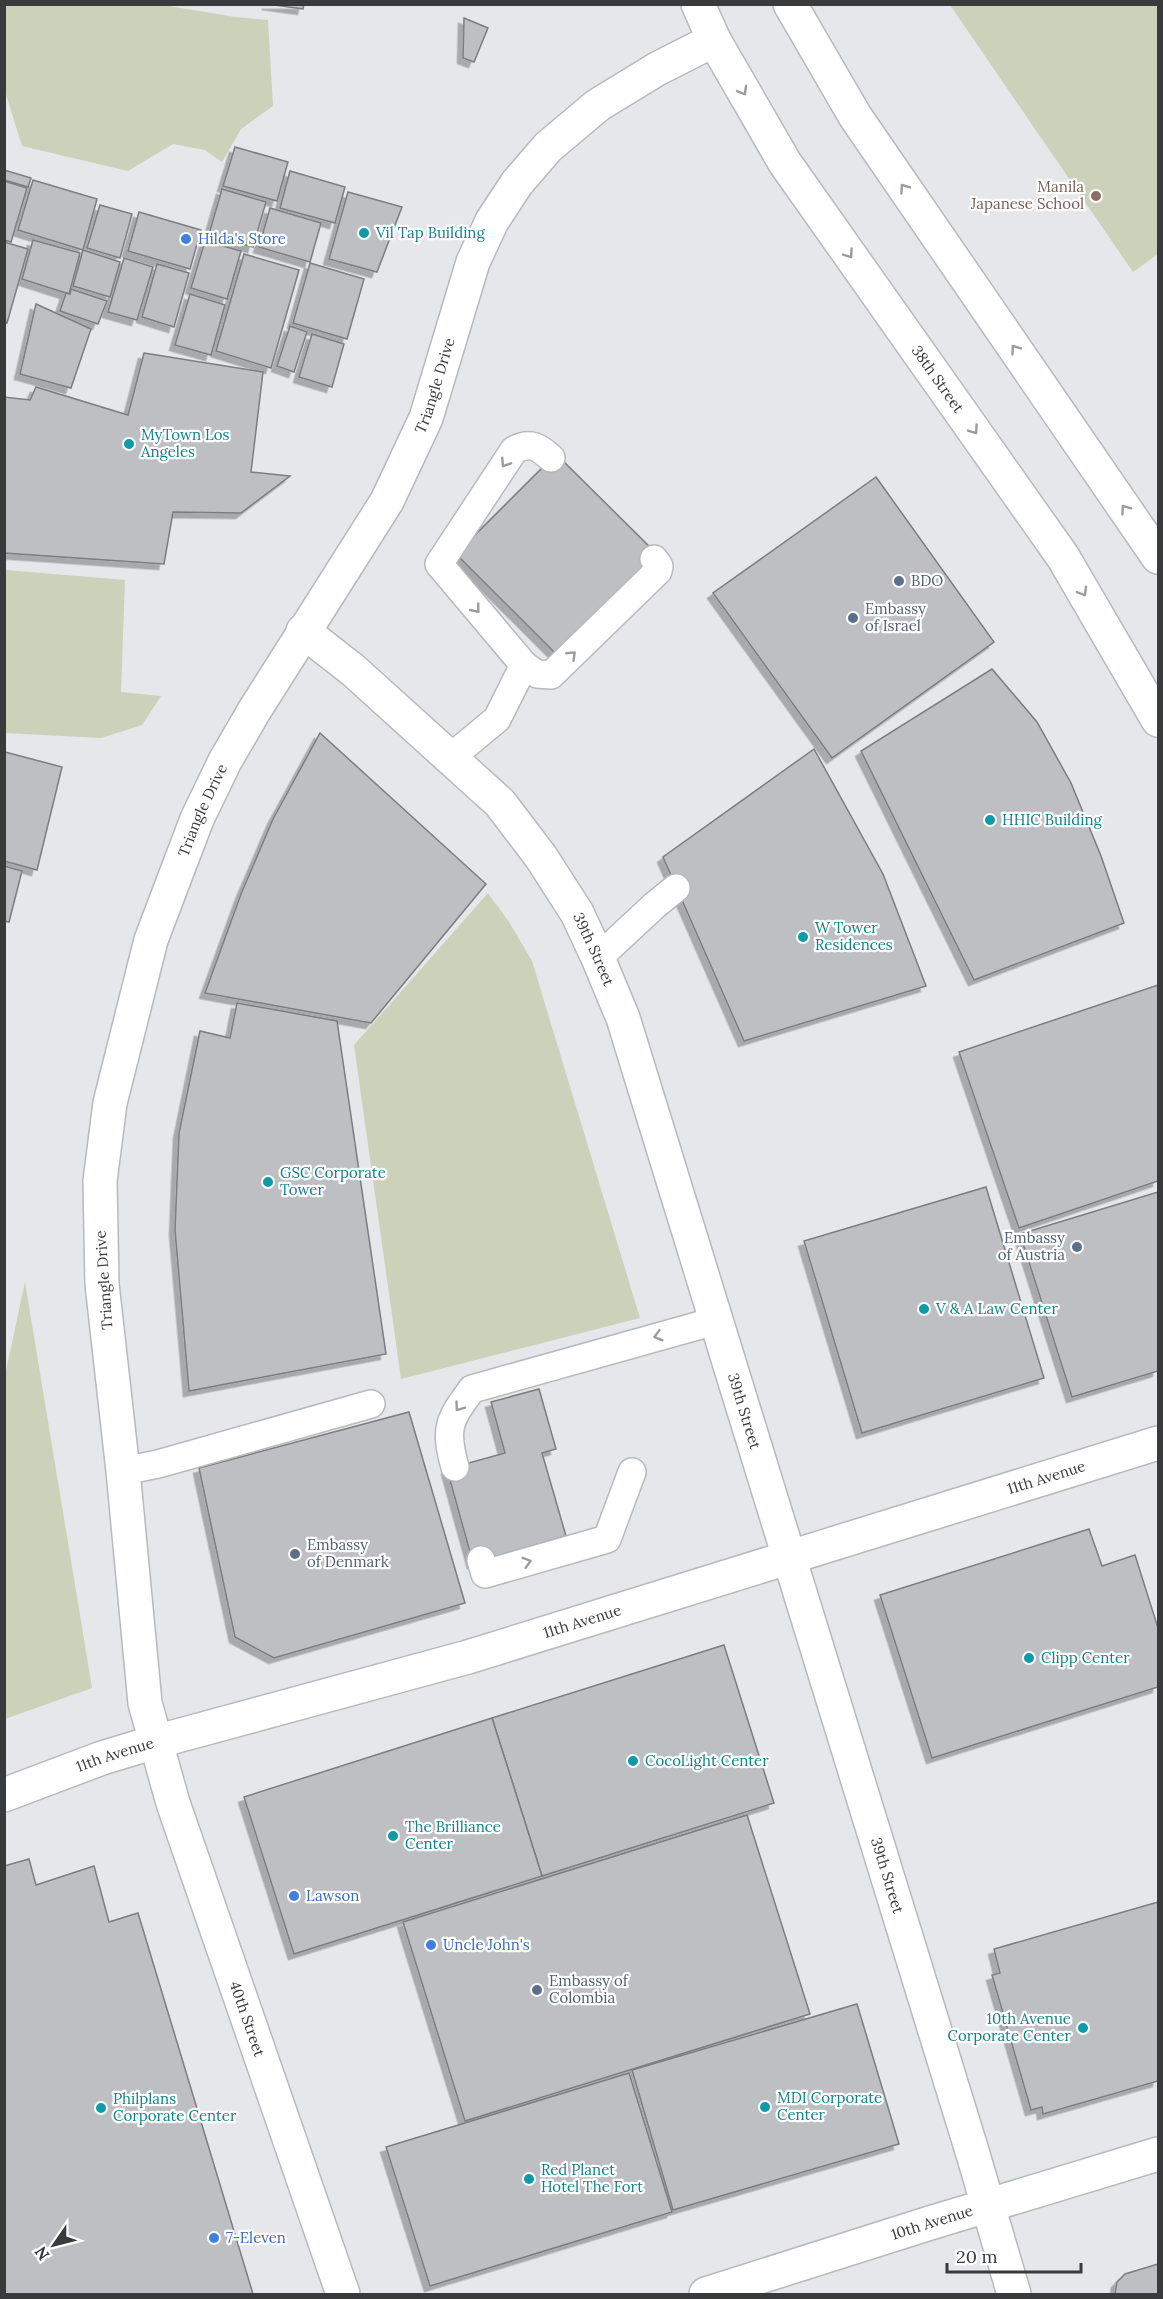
<svg xmlns="http://www.w3.org/2000/svg" width="1163" height="2299" font-family="Lora,serif">
	<defs>
		<filter id="shadow"><feDropShadow dx="-5.5" dy="5.5" stdDeviation="0" flood-color="#0004"/></filter>
	</defs>
	<rect width="100%" height="100%" fill="#e5e7ea"/>
	<!-- green -->
	<g fill="#ccd1ba">
		<path d="M4,5H163L235,17L268,20L273,106L241,129L222,162L205,150L173,144L128,171L22,146L5,91Z"/>
		<path d="M950,5H1158V254L1133,272Z"/>
		<path d="M5,570L125,580L121,692L161,696L142,725L101,738L5,733Z"/>
		<path d="M488,893L509,922L532,961L640,1318L401,1379L354,1045Z"/>
		<path d="M25,1282L92,1688L5,1719L4,1380Z"/>
	</g>
	<!-- building -->
	<g fill="#bdbfc2" stroke="#7b7d80" stroke-width="1.5" filter="url(#shadow)">
		<path d="M267,4H304L303,9Z"/>
		<path d="M464,18L488,28L474,62L463,58Z"/>
		<path d="M235,147L288,162L277,201L223,186Z"/>
		<path d="M4,170L31,178L28,187L4,180Z"/>
		<path d="M290,171L345,187L335,223L280,208Z"/>
		<path d="M33,180L97,199L83,250L18,230Z"/>
		<path d="M4,181L27,188L11,242L4,240Z"/>
		<path d="M222,189L266,202L253,247L209,234Z"/>
		<path d="M348,192L402,207L377,272L329,259Z"/>
		<path d="M100,205L132,214L120,258L87,248Z"/>
		<path d="M270,208L321,223L310,262L259,247Z"/>
		<path d="M139,212L201,230L190,269L128,251Z"/>
		<path d="M33,240L80,253L69,294L22,279Z"/>
		<path d="M205,241L241,251L227,299L191,288Z"/>
		<path d="M4,242L28,249L7,323L4,322Z"/>
		<path d="M83,250L120,262L110,297L73,286Z"/>
		<path d="M244,254L299,270L271,368L216,351Z"/>
		<path d="M124,258L153,267L137,320L108,312Z"/>
		<path d="M310,263L364,279L347,339L293,323Z"/>
		<path d="M157,264L189,273L174,327L142,317Z"/>
		<path d="M71,289L107,301L98,324L60,311L66,293L70,294Z"/>
		<path d="M190,294L225,305L211,355L175,345Z"/>
		<path d="M36,304L91,329L71,388L20,374Z"/>
		<path d="M290,326L307,332L294,372L277,366Z"/>
		<path d="M312,334L344,344L332,387L299,377Z"/>
		<path d="M144,353L263,372L251,472L290,476L241,513L173,512L164,564L4,553V397L30,400L36,387L128,415Z"/>
		<path d="M556,454L658,555L558,656L456,554Z"/>
		<path d="M876,477L994,642L832,758L713,593Z"/>
		<path d="M992,669L1037,722L1071,783L1101,856L1124,923L974,980L861,751Z"/>
		<path d="M320,733L486,884L371,1023L205,993L241,894L273,819Z"/>
		<path d="M814,749L883,874L926,986L744,1041L663,857Z"/>
		<path d="M5,752L62,767L37,870L4,861Z"/>
		<path d="M4,866L22,871L9,922L4,921Z"/>
		<path d="M1158,985V1181L1019,1228L959,1052Z"/>
		<path d="M237,1003L337,1021L386,1354L189,1391L175,1230L179,1133L200,1031L230,1038Z"/>
		<path d="M986,1187L1044,1378L862,1433L804,1241Z"/>
		<path d="M1158,1192V1371L1072,1397L1020,1234Z"/>
		<path d="M539,1389L556,1449L542,1453L566,1536L473,1563L447,1469L505,1453L491,1402Z"/>
		<path d="M409,1412L465,1603L274,1658L235,1637L199,1468Z"/>
		<path d="M1089,1529L1102,1566L1135,1555L1158,1628V1687L932,1758L880,1595Z"/>
		<path d="M724,1645L774,1803L542,1876L492,1718Z"/>
		<path d="M492,1718L542,1876L294,1954L244,1797Z"/>
		<path d="M747,1815L810,2014L465,2121L403,1922Z"/>
		<path d="M29,1859L36,1885L94,1866L109,1922L138,1913L253,2294H4V1866Z"/>
		<path d="M1158,1902V2081L1043,2114L1042,2107L1031,2110L992,1975L1000,1973L994,1949Z"/>
		<path d="M857,2004L899,2144L673,2210L632,2070Z"/>
		<path d="M629,2073L672,2212L430,2286L386,2147Z"/>
		<path d="M1158,2264V2294H1115L1117,2282L1125,2274Z"/>
	</g>
	<g fill="none" stroke-linecap="round" stroke-linejoin="round">
		<!-- lane casing -->
		<g stroke="#b7b9bc" stroke-width="30">
			<g id="lane">
				<path d="M551,458C539,447 530,441 514,450L439,564L524,665L537,674L551,675L658,571L659,566L654,559"/>
				<path d="M450,758L497,719L524,665"/>
				<path d="M598,958L655,905L676,888"/>
				<path d="M455,1467C444,1428 449,1420 472,1389L715,1321"/>
				<path d="M123,1471L158,1464L371,1404"/>
				<path d="M481,1560L485,1574L607,1539L632,1472"/>
			</g>
		</g>
		<!-- street casing -->
		<g stroke="#b7b9bc" stroke-width="36">
			<g id="street">
				<path id="s1" d="M303,631L353,670L500,803L541,857L577,913L598,958L623,1018L972,2151L1014,2294"/>
				<path id="s2" d="M4,1795L102,1758L155,1742L468,1657L1158,1443"/>
				<path id="s3" d="M343,2294L173,1803L145,1703L123,1471L102,1284L100,1181L110,1103L151,940L197,819L225,761L254,711L387,501L426,418L473,262L492,221L517,183L548,147L598,105L657,69L714,40"/>
				<path id="s4" d="M706,2294L930,2223L1158,2154"/>
			</g>
		</g>
		<!-- secondary casing -->
		<g stroke="#b7b9bc" stroke-width="36">
			<g id="secondary">
				<path id="s5" d="M698,4L714,40L785,163L1063,557L1158,720"/>
				<path d="M790,4L855,116L1158,557"/>
			</g>
		</g>
		<!-- lane -->
		<use href="#lane" stroke="#fff" stroke-width="27"/>
		<!-- street -->
		<use href="#street" stroke="#fff" stroke-width="33"/>
		<!-- secondary -->
		<use href="#secondary" stroke="#fff" stroke-width="33"/>
	</g>
	<!-- one-way arrows -->
	<defs><path id="oneway-chevron" d="M-2-3.5L2.5 0L-2 3.5" fill="none" stroke-width="1.6" stroke-linecap="round" stroke-linejoin="round" transform="scale(1.5)"/></defs>
	<g stroke="#9c9c9d">
		<use href="#oneway-chevron" transform="translate(743 91) rotate(60)"/>
		<use href="#oneway-chevron" transform="translate(904 188) rotate(-125)"/>
		<use href="#oneway-chevron" transform="translate(849 254) rotate(55)"/>
		<use href="#oneway-chevron" transform="translate(1015 349) rotate(-125)"/>
		<use href="#oneway-chevron" transform="translate(974 430) rotate(55)"/>
		<use href="#oneway-chevron" transform="translate(505 463) rotate(123)"/>
		<use href="#oneway-chevron" transform="translate(1125 509) rotate(-125)"/>
		<use href="#oneway-chevron" transform="translate(1083 592) rotate(60)"/>
		<use href="#oneway-chevron" transform="translate(476 609) rotate(51)"/>
		<use href="#oneway-chevron" transform="translate(572 655) rotate(-44)"/>
		<use href="#oneway-chevron" transform="translate(658 1336) rotate(164)"/>
		<use href="#oneway-chevron" transform="translate(459 1407) rotate(126)"/>
		<use href="#oneway-chevron" transform="translate(527 1562) rotate(-16)"/>
	</g>
	<!-- markers -->
	<circle fill="#8d6e63" stroke="#fff" stroke-width="2" cx="1096" cy="196" r="6"/>
	<g fill="#0f9aa8" stroke="#fff" stroke-width="2">
		<circle cx="364" cy="233" r="6"/>
		<circle cx="129" cy="444" r="6"/>
		<circle cx="990" cy="820" r="6"/>
		<circle cx="803" cy="937" r="6"/>
		<circle cx="268" cy="1182" r="6"/>
		<circle cx="924" cy="1309" r="6"/>
		<circle cx="1029" cy="1658" r="6"/>
		<circle cx="633" cy="1761" r="6"/>
		<circle cx="393" cy="1836" r="6"/>
		<circle cx="1083" cy="2028" r="6"/>
		<circle cx="765" cy="2107" r="6"/>
		<circle cx="101" cy="2108" r="6"/>
		<circle cx="529" cy="2179" r="6"/>
	</g>
	<g fill="#3f7fe0" stroke="#fff" stroke-width="2">
		<circle cx="186" cy="239" r="6"/>
		<circle cx="294" cy="1896" r="6"/>
		<circle cx="431" cy="1945" r="6"/>
		<circle cx="214" cy="2238" r="6"/>
	</g>
	<g fill="#5c6f8a" stroke="#fff" stroke-width="2">
		<circle cx="899" cy="581" r="6"/>
		<circle cx="853" cy="618" r="6"/>
		<circle cx="1077" cy="1247" r="6"/>
		<circle cx="295" cy="1554" r="6"/>
		<circle cx="537" cy="1990" r="6"/>
	</g>
	<g text-anchor="middle" stroke-width="4.5" stroke-linejoin="round" paint-order="stroke">
		<!-- education labels -->
		<g font-size="15" fill="#785e54" stroke="#fff" text-anchor="end">
			<text x="1084" y="192">Manila<tspan x="1084" dy="17">Japanese School</tspan></text>
		</g>
		<!-- culture labels -->
		<g font-size="15" fill="#0d838f" stroke="#fff" text-anchor="start">
			<text x="376" y="238">Vil Tap Building</text>
			<text x="141" y="440">MyTown Los<tspan x="141" dy="17">Angeles</tspan></text>
			<text x="1002" y="825">HHIC Building</text>
			<text x="815" y="933">W Tower<tspan x="815" dy="17">Residences</tspan></text>
			<text x="280" y="1178">GSC Corporate<tspan x="280" dy="17">Tower</tspan></text>
			<text x="936" y="1314">V &amp; A Law Center</text>
			<text x="1041" y="1663">Clipp Center</text>
			<text x="645" y="1766">CocoLight Center</text>
			<text x="405" y="1832">The Brilliance<tspan x="405" dy="17">Center</tspan></text>
			<text x="1071" y="2024" text-anchor="end">10th Avenue<tspan x="1071" dy="17">Corporate Center</tspan></text>
			<text x="777" y="2103">MDI Corporate<tspan x="777" dy="17">Center</tspan></text>
			<text x="113" y="2104">Philplans<tspan x="113" dy="17">Corporate Center</tspan></text>
			<text x="541" y="2175">Red Planet<tspan x="541" dy="17">Hotel The Fort</tspan></text>
		</g>
		<!-- shop labels -->
		<g font-size="15" fill="#366cbe" stroke="#fff" text-anchor="start">
			<text x="198" y="244">Hilda's Store</text>
			<text x="306" y="1901">Lawson</text>
			<text x="443" y="1950">Uncle John's</text>
			<text x="226" y="2243">7-Eleven</text>
		</g>
		<!-- street labels -->
		<g font-size="15" fill="#393a3b" stroke="#fff">
			<text dy="5" stroke="none"><textPath href="#s5" startOffset="446">38th Street</textPath></text>
			<text dy="5" stroke="none"><textPath href="#s3" startOffset="2020">Triangle Drive</textPath></text>
			<text dy="5" stroke="none"><textPath href="#s3" startOffset="1534">Triangle Drive</textPath></text>
			<text dy="5" stroke="none"><textPath href="#s1" startOffset="436">39th Street</textPath></text>
			<text transform="translate(104 1280) rotate(-94)" y="5">Triangle Drive</text>
			<text dy="5" stroke="none"><textPath href="#s1" startOffset="922">39th Street</textPath></text>
			<text dy="5" stroke="none"><textPath href="#s2" startOffset="1090">11th Avenue</textPath></text>
			<text dy="5" stroke="none"><textPath href="#s2" startOffset="604">11th Avenue</textPath></text>
			<text dy="5" stroke="none"><textPath href="#s2" startOffset="118">11th Avenue</textPath></text>
			<text dy="5" stroke="none"><textPath href="#s1" startOffset="1408">39th Street</textPath></text>
			<text transform="translate(247 2019) rotate(71)" y="5">40th Street</text>
			<text dy="5" stroke="none"><textPath href="#s4" startOffset="237">10th Avenue</textPath></text>
		</g>
		<!-- service labels -->
		<g font-size="15" fill="#4e5e75" stroke="#fff" text-anchor="start">
			<text x="911" y="586">BDO</text>
			<text x="865" y="614">Embassy<tspan x="865" dy="17">of Israel</tspan></text>
			<text x="1065" y="1243" text-anchor="end">Embassy<tspan x="1065" dy="17">of Austria</tspan></text>
			<text x="307" y="1550">Embassy<tspan x="307" dy="17">of Denmark</tspan></text>
			<text x="549" y="1986">Embassy of<tspan x="549" dy="17">Colombia</tspan></text>
		</g>
	</g>
	<!-- border -->
	<rect width="1163" height="2299" fill="none" stroke="#393a3b" stroke-width="12"/>
	<!-- north arrow -->
	<g transform="translate(54 2245) rotate(235)" stroke="#ffffff" stroke-width="4.5" paint-order="stroke">
	<path d="M0-4.5L10 22L0 15L-10 22Z" fill="#393a3b"/>
	<text y="-9" font-size="16" font-weight="bold" text-anchor="middle" fill="#393a3b">N</text>
	</g>
	<!-- scale -->
	<path d="M947 2263v9h134v-9" fill="none" stroke="#393a3b" stroke-width="3"/>
	<text x="956" y="2263" font-size="18" fill="#393a3b" stroke="#ffffff" stroke-width="4.5" paint-order="stroke">20 m</text>
</svg>
